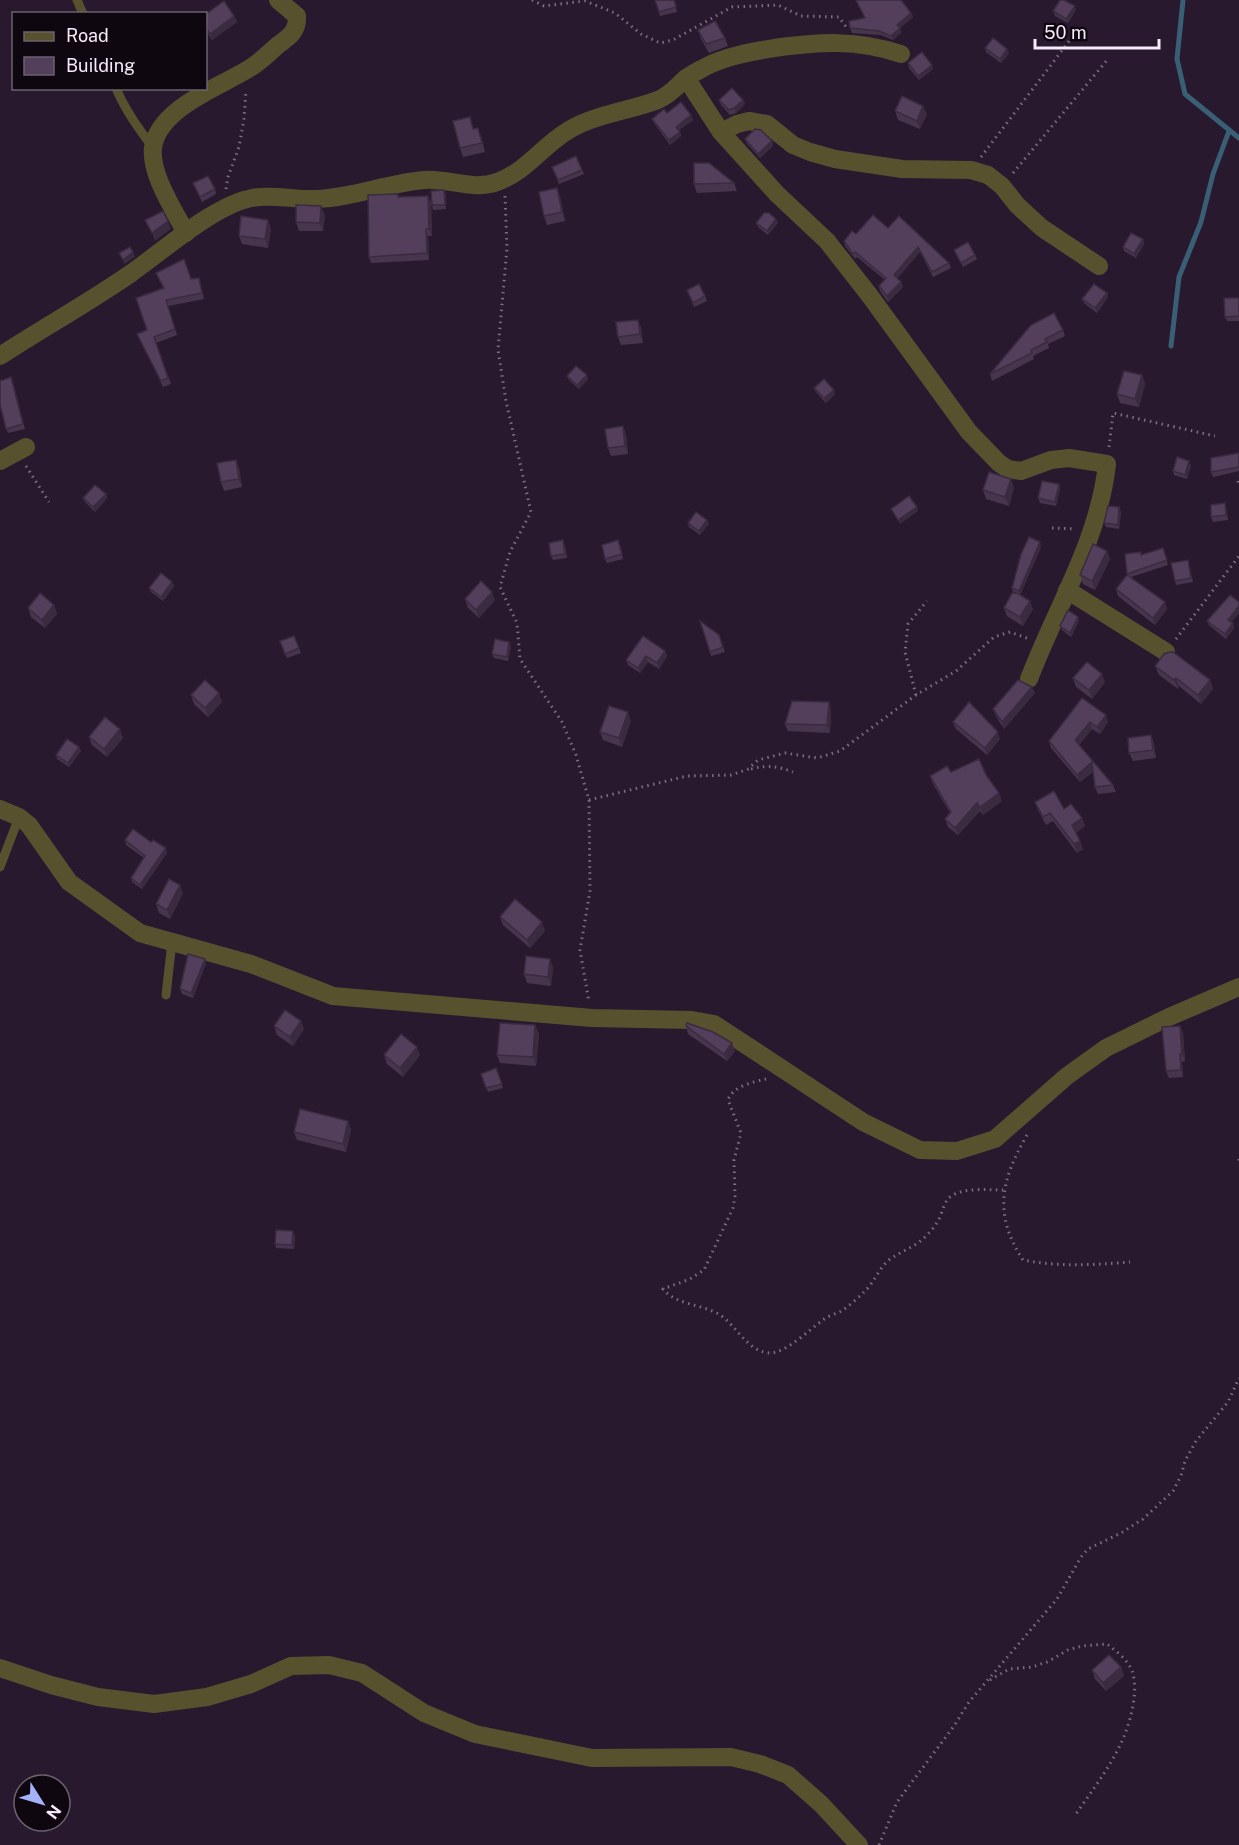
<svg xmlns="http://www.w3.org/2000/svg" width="1239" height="1845" font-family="'Public Sans',sans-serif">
	<rect width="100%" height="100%" fill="#29192f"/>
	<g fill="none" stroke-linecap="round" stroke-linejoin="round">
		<!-- stream -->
		<g stroke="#395f74" stroke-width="5">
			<path d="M1183,0L1177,59L1185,94L1239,138"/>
			<path d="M1171,346L1179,277L1201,222L1213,174L1229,131"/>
		</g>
		<!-- path -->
		<g stroke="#7d6f82" stroke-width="3" stroke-dasharray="1.5 4.5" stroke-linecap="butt">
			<path d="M532,0L544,6L585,1L615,13L641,34L660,43L673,40L732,7L778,5L801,16L839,17L846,27"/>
			<path d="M981,157L1073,36"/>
			<path d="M1013,173L1108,59"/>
			<path d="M226,189L228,177L239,147L244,119L246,90"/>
			<path d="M505,196L507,248L498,350L506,401L531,512L510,552L500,587L517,623L520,659L562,722L576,755L589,800L590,891L580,950L589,1002"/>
			<path d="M1109,447L1113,413L1215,436"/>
			<path d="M26,466L49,502"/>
			<path d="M1238,481L1239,487"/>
			<path d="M1052,528L1075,529"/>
			<path d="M1176,639L1239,556"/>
			<path d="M916,695L905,652L908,624L927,601"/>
			<path d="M751,769C766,765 778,766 793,772"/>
			<path d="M589,800L687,776L731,775L748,769L758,760L785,753L817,758L840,751L916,695L956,671L994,637L1010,632L1029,639"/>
			<path d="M766,1079C753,1082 733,1086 728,1100L741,1133L734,1160L735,1196L733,1208L704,1270L690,1279L663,1289C675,1305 703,1304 720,1315C736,1325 747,1351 769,1353C785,1354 810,1329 823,1320C829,1315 837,1314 843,1310C850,1305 858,1298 864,1292C874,1283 879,1268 889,1260C901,1251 916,1247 927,1235C932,1230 937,1224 940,1217C943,1210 944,1202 950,1197C963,1187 988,1190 1003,1190"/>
			<path d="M1027,1135C1001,1180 993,1214 1023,1260C1058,1267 1094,1265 1130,1262"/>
			<path d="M1239,1159V1165"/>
			<path d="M990,1680L1009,1669L1032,1667L1047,1662L1068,1650L1082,1646L1107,1644C1116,1651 1128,1660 1132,1671C1135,1678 1135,1691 1134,1699C1128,1745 1102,1776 1076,1814"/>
			<path d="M879,1845L897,1802L954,1726L969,1702L1057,1599L1081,1557L1088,1549L1121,1533L1143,1519L1173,1491L1181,1476L1185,1461L1196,1441L1228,1402L1239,1378"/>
		</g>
		<!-- service -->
		<g stroke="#58512e" stroke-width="9">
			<path d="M77,0L83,14"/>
			<path d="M116,88C125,110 139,129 153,148"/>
			<path d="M0,867L19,817"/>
			<path d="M166,995L172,942"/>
		</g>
		<!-- minor -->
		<g stroke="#58512e" stroke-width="18">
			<path d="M686,78L721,132L777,194L827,241L870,296L969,432L999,463L1008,469L1021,471L1051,460L1069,458L1107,464C1099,540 1056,608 1029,679"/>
			<path d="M721,132L737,124L749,121L767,124L793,145L810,152L835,159L902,169L971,170L988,175L1002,186L1017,205L1042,228L1099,266"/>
			<path d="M186,233C174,210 150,174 153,148C158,108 220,87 250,68C260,62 269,53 278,45C289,37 298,31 297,16L278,0"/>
			<path d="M0,356C43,328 88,303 130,274C163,251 214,205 252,198C273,194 295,200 316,199C353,198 387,183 424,180C448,178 473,191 497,182C526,172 543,145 569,130C596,114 629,111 658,100C670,95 676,87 685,79C691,74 700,70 707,66C727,56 751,52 774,48C819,42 856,39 901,54"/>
			<path d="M0,461L26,447"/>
			<path d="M1067,590L1166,652"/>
			<path d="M0,809L19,817L29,825L69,882L140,933L251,964L333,996L592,1018L692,1020L714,1024L863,1122L920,1150L957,1151L995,1139L1067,1076L1106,1048L1169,1017L1239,987"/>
			<path d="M0,1668L51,1685L98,1697L154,1704L207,1697L251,1684L291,1666L329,1665L362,1673L424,1713L475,1734L592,1758L731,1757L760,1764L788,1775L821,1804L859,1845"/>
		</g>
	</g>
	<!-- wall -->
	<g fill="#47354e">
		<path d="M655,0H674L677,12L660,16Z"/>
		<path d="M1076,10L1068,23L1055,16L1053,11Z"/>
		<path d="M911,13L913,17L900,28L901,33L893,40L881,35L852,33L850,28Z"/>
		<path d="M206,14L234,16L237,22L212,40L206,31Z"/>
		<path d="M698,30L725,38L728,46L709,53L701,39Z"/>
		<path d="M985,48L1009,53L1001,63L986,52Z"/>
		<path d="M908,63L933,69L919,80L909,68Z"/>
		<path d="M719,100H743L745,104L736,113L730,115L721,105Z"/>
		<path d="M895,111L927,114L920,129L898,120Z"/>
		<path d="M667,113L691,115L693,120L679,130L681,136L670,145L654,123L652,119Z"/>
		<path d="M481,136L485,152L463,157L460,148Z"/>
		<path d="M745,139L772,141L773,146L760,158L747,144Z"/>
		<path d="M576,156L584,174L559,184L552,167Z"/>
		<path d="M193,183L215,189L216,194L202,202Z"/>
		<path d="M734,183L737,191L697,193L694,184Z"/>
		<path d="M557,188L560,196L565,221L547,225L544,216Z"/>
		<path d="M444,190L446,195V209L433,210L432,205Z"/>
		<path d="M398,194L399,197L428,196L431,203L432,236H428L429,260L371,263L369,257Z"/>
		<path d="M325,215L323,231H299L296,222Z"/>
		<path d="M756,223H778L768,235L758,227Z"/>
		<path d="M271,228L268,248L242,244L239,236Z"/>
		<path d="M888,228L949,263L951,268L933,277L920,252L897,278L901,282L903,287L888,302L880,291L879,286L885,280L857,257L855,259L845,246L844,241L856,234Z"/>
		<path d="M1143,239L1144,244L1136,258L1124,251L1123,247Z"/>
		<path d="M954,250L975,255L977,259L963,267Z"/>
		<path d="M156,273L191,279L199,278L204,299L168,306L177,335L156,343L171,384L163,387L137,334L147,330L163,288Z"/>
		<path d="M687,290L705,296L707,301L694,307Z"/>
		<path d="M1107,293L1108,297L1097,313L1084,303L1082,299Z"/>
		<path d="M1239,298V321H1227L1225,317Z"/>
		<path d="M638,320L641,328L643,343L621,345L618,337Z"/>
		<path d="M1031,325L1063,330L1065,336L1048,344L1049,348L1033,356L1034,359L992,381L990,374Z"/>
		<path d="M1142,375L1145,384L1139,407L1120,403L1117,394Z"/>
		<path d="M567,376L588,379L579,389L569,380Z"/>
		<path d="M13,382L25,429L8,433L6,429Z"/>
		<path d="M814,388L835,394L826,403L816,392Z"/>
		<path d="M623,426L626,435L628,454L611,456L608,448Z"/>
		<path d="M1239,453V471L1213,477L1211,472Z"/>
		<path d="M236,460L239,468L242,487L224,491L221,482Z"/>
		<path d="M1191,465L1187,479L1174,475L1173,471Z"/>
		<path d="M1059,484L1060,489L1056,506L1040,503L1038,498Z"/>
		<path d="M1014,488L1009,506L986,499L983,490Z"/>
		<path d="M106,494L107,498L95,512L85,502L83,498Z"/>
		<path d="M1225,503L1226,507L1228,520L1213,522L1211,517Z"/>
		<path d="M1119,507L1121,512L1119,529L1106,527L1104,523Z"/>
		<path d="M707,520L709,524L700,535L689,527L688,523Z"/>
		<path d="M565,545L567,558L553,560L551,556Z"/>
		<path d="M620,545L623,559L607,563L605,559Z"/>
		<path d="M1041,547L1020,595L1033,609L1023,626L1007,616L1004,608L1016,593L1013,592L1012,588Z"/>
		<path d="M1163,548L1168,565L1131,577L1165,602L1167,609L1155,625L1118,596L1116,589L1128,575L1125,554L1142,555Z"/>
		<path d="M1107,551L1110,559L1095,590L1083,584L1080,575Z"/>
		<path d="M1189,565L1193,582L1176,585L1175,581Z"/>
		<path d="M174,586L163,601L151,592L149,588Z"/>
		<path d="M465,599L495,600L479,618L468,608Z"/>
		<path d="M1239,602V613L1231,622L1233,623L1234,628L1226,639L1209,625L1207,621Z"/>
		<path d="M54,605L57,614L45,628L31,617L28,608Z"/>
		<path d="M700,621L719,635L725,652L711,656Z"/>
		<path d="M1079,621L1071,637L1062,630L1060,626Z"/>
		<path d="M294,636L301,653L287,658L280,641Z"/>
		<path d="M511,646L508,661L494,658L492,654Z"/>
		<path d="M665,651L667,656L659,669L648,662L640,673L628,665L626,660Z"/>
		<path d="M1155,666L1210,680L1213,689L1201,704L1179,686L1178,689L1159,675Z"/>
		<path d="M1073,678L1105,682L1092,699L1076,687Z"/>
		<path d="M1035,693L1004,729L996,716L993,709Z"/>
		<path d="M191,695L222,702L208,717L194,704Z"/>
		<path d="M1082,698L1108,722L1100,734L1092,729L1079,745L1113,785L1116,792L1098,794L1095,787L1094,771L1080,782L1051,748L1049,741Z"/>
		<path d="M831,710L830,733L788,731L785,724Z"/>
		<path d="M631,721L622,747L603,740L600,732Z"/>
		<path d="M953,722L1000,739L987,755L956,729Z"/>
		<path d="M1151,735L1154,744L1156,758L1133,761L1129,753Z"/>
		<path d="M89,737L123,738L107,757L92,745Z"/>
		<path d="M79,747L81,751L69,767L57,759L56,755Z"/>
		<path d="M951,772L986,775L1002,801L983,815L980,811L958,835L948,827L945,819L950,813L933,784L930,776Z"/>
		<path d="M1035,802L1064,809L1082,818L1085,826L1076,833L1083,849L1077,853L1053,821L1046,825L1038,810Z"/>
		<path d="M125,840L151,842L167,853L142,889L132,882L131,878L144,858L126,845Z"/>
		<path d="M183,893L170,919L159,913L156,904Z"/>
		<path d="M500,917L545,931L530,948L503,925Z"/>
		<path d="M550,959L553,968L551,986L527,983L524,974Z"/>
		<path d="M206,963L193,998L182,994L180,989Z"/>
		<path d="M301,1021L304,1029L293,1046L277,1035L274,1026Z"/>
		<path d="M535,1025L539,1034L536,1066L500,1063L497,1055Z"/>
		<path d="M686,1026L735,1051L727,1061L688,1034Z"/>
		<path d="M1183,1033L1185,1061L1182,1062L1183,1077L1169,1078L1166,1071Z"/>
		<path d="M384,1055H420L403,1077L387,1064Z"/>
		<path d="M496,1068L503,1088L488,1092L481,1074Z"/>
		<path d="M348,1121L351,1130L346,1152L297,1140L294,1132Z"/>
		<path d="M293,1231L295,1236L294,1249L276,1248L275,1244Z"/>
		<path d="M1121,1667L1124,1676L1106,1691L1095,1679L1092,1670Z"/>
	</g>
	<!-- shaded-wall -->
	<g fill="#3a2b40">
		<path d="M1075,6L1076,10L1068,23L1066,19Z"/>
		<path d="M911,13L913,17L900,28L901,33L893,40L891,36L897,25Z"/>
		<path d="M234,16L237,22L212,40L210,34Z"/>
		<path d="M1007,49L1009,53L1001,63L1000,59Z"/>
		<path d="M932,65L933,69L919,80L918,76Z"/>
		<path d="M743,100L745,104L736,113L734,108Z"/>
		<path d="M923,106L927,114L920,129L917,121Z"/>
		<path d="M691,115L693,120L678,131L676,127Z"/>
		<path d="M680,132L681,136L670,145L669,140Z"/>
		<path d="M772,141L773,146L760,158L758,154Z"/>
		<path d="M557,188L560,196L565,221L562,212Z"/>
		<path d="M444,190L446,195V209L445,205Z"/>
		<path d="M428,196L431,203L432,236L429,229Z"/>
		<path d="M321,206L325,215L323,231L320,223Z"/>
		<path d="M776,219L778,223L768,235L767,231Z"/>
		<path d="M268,220L271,228L268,248L265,239Z"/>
		<path d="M168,221L171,229L155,241L152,233Z"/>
		<path d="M426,229L428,236L429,260L427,253Z"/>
		<path d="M1143,239L1144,244L1136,258L1134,254Z"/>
		<path d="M918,247L920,252L896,280L894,275Z"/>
		<path d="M133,252L135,257L124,264L123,260Z"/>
		<path d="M901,282L903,287L888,302L887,296Z"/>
		<path d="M1107,293L1108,297L1097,313L1095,308Z"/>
		<path d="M638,320L641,328L643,343L640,334Z"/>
		<path d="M587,375L588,379L579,389L577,385Z"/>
		<path d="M1142,375L1145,384L1139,407L1135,399Z"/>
		<path d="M834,390L835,394L826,403L824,398Z"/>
		<path d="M623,426L626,435L628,454L625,446Z"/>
		<path d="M236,460L239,468L242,487L239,479Z"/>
		<path d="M1189,461L1191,465L1187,479L1185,475Z"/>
		<path d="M1011,479L1014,488L1009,506L1005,497Z"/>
		<path d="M1059,484L1060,489L1056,506L1055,502Z"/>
		<path d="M106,494L107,498L95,512L93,507Z"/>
		<path d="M917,507L918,511L900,524L898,520Z"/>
		<path d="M1119,507L1121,512L1119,529L1118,525Z"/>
		<path d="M707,520L709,524L700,535L699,531Z"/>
		<path d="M1040,542L1041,547L1020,595L1019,591Z"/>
		<path d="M1107,551L1110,559L1095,590L1092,581Z"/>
		<path d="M172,582L174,586L163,601L161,597Z"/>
		<path d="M492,592L495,600L479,618L476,610Z"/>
		<path d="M1030,601L1033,609L1023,626L1020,617Z"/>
		<path d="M1165,602L1167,609L1155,625L1153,618Z"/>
		<path d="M54,605L57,614L45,628L42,620Z"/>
		<path d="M1239,606V613L1230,624L1228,620Z"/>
		<path d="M1078,617L1079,621L1071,637L1070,633Z"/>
		<path d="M1233,623L1234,628L1226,639L1225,634Z"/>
		<path d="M509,642L511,646L508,661L507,657Z"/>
		<path d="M665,651L667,656L659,669L657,663Z"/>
		<path d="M646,656L648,662L640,673L638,668Z"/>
		<path d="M1102,674L1105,682L1092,699L1089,690Z"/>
		<path d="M1176,678L1179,686L1178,689L1174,680Z"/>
		<path d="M1210,680L1213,689L1201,704L1198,695Z"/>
		<path d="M1032,687L1035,693L1004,729L1002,722Z"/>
		<path d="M219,693L222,702L208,717L205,708Z"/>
		<path d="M829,702L831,710L830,733L827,725Z"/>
		<path d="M628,712L631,721L622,747L619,738Z"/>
		<path d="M1106,715L1108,722L1100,734L1097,727Z"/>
		<path d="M1090,722L1092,729L1078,747L1075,740Z"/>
		<path d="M120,729L123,738L107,757L104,749Z"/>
		<path d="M998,732L1000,739L987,755L985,748Z"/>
		<path d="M1151,735L1154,744L1156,758L1153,750Z"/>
		<path d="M79,747L81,751L69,767L68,763Z"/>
		<path d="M1092,762L1095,769L1080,782L1077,775Z"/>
		<path d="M999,793L1002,801L983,815L980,807Z"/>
		<path d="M977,803L980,811L958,835L955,828Z"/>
		<path d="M1082,818L1085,826L1075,834L1072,825Z"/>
		<path d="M1080,841L1083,849L1077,853L1074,844Z"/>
		<path d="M166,848L167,853L142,889L140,885Z"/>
		<path d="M180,885L183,893L170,919L167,910Z"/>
		<path d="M542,922L545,931L530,948L527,940Z"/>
		<path d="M205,959L206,963L193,998L191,993Z"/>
		<path d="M550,959L553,968L551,986L548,977Z"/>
		<path d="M301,1021L304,1029L293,1046L290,1037Z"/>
		<path d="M535,1025L539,1034L536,1066L533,1057Z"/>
		<path d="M1180,1026L1183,1033L1185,1061L1182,1054Z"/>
		<path d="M732,1043L735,1051L727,1061L724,1054Z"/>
		<path d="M417,1047L420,1055L403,1077L400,1068Z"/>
		<path d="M1180,1054L1182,1062L1183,1077L1181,1070Z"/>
		<path d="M348,1121L351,1130L346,1152L343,1144Z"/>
		<path d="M293,1231L295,1236L294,1249L292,1245Z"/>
		<path d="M1121,1667L1124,1676L1106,1691L1103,1683Z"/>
	</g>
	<!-- building -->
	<g fill="#533e5b" stroke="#3a2b40" stroke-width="1.5">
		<path d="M655,0H674L676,7L659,12Z"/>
		<path d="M856,0H901L911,13L897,25L900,28L891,36L879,31L850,28L849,21L865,18Z"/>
		<path d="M1060,0H1064L1075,6L1066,19L1053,11Z"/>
		<path d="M224,1L234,16L210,34L206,28V14Z"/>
		<path d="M715,21L725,38L706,44L698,30Z"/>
		<path d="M993,38L1007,49L1000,59L985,48Z"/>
		<path d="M922,52L932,65L918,76L908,63Z"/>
		<path d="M732,88L743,100L734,108L729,110L719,100Z"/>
		<path d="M902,96L923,106L917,121L895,111Z"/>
		<path d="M681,102L691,115L676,127L680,132L669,140L652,119L664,109L667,113Z"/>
		<path d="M470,117L473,129L478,128L482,143L460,148L453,121Z"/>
		<path d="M755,129L761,130L772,141L758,154L745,139Z"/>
		<path d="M576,156L582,170L558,180L552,167Z"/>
		<path d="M694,163H709L734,183L694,184Z"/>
		<path d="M208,176L215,189L200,197L193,183Z"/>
		<path d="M557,188L562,212L544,216L539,192Z"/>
		<path d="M444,190L445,205H432L431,191Z"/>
		<path d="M398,194V197L428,196L429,229H426L427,253L369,257L368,195Z"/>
		<path d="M296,205L321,206L320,223L296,222Z"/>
		<path d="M163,211L168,221L152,233L145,220Z"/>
		<path d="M764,213H769L776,219L767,231L756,223Z"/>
		<path d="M873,215L888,228L899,216L949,263L932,272L918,247L894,275L901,282L887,296L879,286L886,278L855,252L853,254L844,241L852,231L856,234Z"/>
		<path d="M241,216L268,220L265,239L239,236Z"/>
		<path d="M1131,233L1143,239L1134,254L1123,247Z"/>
		<path d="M968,242L975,255L961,263L954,250Z"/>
		<path d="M130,247L133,252L123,260L119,253Z"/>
		<path d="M184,259L191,279L199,278L202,293L166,300L175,329L154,337L168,378L161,381L137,334L147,330L136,298L164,288L156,273Z"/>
		<path d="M699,284L705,296L693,303L687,290Z"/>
		<path d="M1094,284L1107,293L1095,308L1082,299Z"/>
		<path d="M1224,298H1239V316L1225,317Z"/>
		<path d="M1054,313L1063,330L1045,339L1047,342L1031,350L1032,353L990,374L1031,325Z"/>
		<path d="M638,320L640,334L618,337L616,322Z"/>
		<path d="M576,366L587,375L577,385L567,376Z"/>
		<path d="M1124,371L1142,375L1135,399L1117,394Z"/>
		<path d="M11,377L23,424L6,429L0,404V381Z"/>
		<path d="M824,379L834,390L824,398L814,388Z"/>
		<path d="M623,426L625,446L608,448L605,429Z"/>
		<path d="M1239,453V467L1211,472V458Z"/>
		<path d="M1177,457L1189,461L1185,475L1173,471Z"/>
		<path d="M236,460L239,479L221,482L217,463Z"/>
		<path d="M989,472L1011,479L1005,497L983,490Z"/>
		<path d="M1042,481L1059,484L1055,502L1038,498Z"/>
		<path d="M95,485L106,494L93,507L83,498Z"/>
		<path d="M909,496L917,507L898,520L891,509Z"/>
		<path d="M1225,503L1226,515L1211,517V505Z"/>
		<path d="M1108,506L1119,507L1118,525L1104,523Z"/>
		<path d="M696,512L707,520L699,531L688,523Z"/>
		<path d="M1029,537L1040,542L1019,591L1012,588L1021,554Z"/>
		<path d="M563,540L565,554L551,556L549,543Z"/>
		<path d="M618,540L622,554L605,559L602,545Z"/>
		<path d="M1093,544L1107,551L1092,581L1080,575Z"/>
		<path d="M1163,548L1167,560L1127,574L1125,554L1141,552V555Z"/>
		<path d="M1188,560L1191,578L1175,581L1171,563Z"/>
		<path d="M161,573L172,582L161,597L149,588Z"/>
		<path d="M1127,575L1165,602L1153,618L1116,589Z"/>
		<path d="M481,581L492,592L476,610L465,599Z"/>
		<path d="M40,593L54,605L42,620L28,608Z"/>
		<path d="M1012,593H1017L1030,601L1020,617L1004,608Z"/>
		<path d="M1230,595L1239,602V606L1228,620L1233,623L1225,634L1207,621Z"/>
		<path d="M1068,610L1078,617L1070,633L1060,626Z"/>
		<path d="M700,621L719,635L723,647L710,652Z"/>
		<path d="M294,636L299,648L285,654L280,641Z"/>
		<path d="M643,636L665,651L657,663L646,656L638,668L626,660Z"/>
		<path d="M495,639L509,642L507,657L492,654Z"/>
		<path d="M1170,652H1173L1210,680L1198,695L1176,678L1174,680L1155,666L1164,654Z"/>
		<path d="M1087,662L1102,674L1089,690L1073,678Z"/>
		<path d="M205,680L219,693L205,708L191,695Z"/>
		<path d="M1018,680L1032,687L1002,722L993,709Z"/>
		<path d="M1082,698L1106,715L1097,727L1090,722L1075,740L1113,785L1095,787L1092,762L1077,775L1049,741Z"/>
		<path d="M792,701L829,702L827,725L785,724Z"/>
		<path d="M969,702L998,732L985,748L953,722Z"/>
		<path d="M609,706L628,712L619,738L600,732Z"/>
		<path d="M105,717L120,729L104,749L89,737Z"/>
		<path d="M1151,735L1153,750L1129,753L1128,738Z"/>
		<path d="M67,739L79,747L68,763L56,755Z"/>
		<path d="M979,759L986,775L999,793L980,807L977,803L955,828L945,819L951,812L930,776L947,766L951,772Z"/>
		<path d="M1054,791L1064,809L1071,804L1082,818L1072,825L1080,841L1074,844L1050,813L1043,817L1035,802Z"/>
		<path d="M133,829L151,842L153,840L166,848L140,885L131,878L145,856L125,840Z"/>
		<path d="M169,879L180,885L167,910L156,904Z"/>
		<path d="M515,899L542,922L527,940L500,917Z"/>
		<path d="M188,954L205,959L191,993L180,989Z"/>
		<path d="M526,956L550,959L548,977L524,974Z"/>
		<path d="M285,1010L301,1021L290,1037L274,1026Z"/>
		<path d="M500,1023L535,1025L533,1057L497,1055Z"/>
		<path d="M687,1023L713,1032L732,1043L724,1054L686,1026Z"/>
		<path d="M1180,1026L1182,1054H1180L1181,1070L1166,1071L1162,1027Z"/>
		<path d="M401,1034L417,1047L400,1068L384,1055Z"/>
		<path d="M496,1068L502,1084L486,1088L481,1074Z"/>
		<path d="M300,1109L348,1121L343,1144L294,1132Z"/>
		<path d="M276,1230L293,1231L292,1245L275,1244Z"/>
		<path d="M1109,1655L1121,1667L1103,1683L1092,1670Z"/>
	</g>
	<!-- legend -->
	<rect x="12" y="12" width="195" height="78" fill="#0e0710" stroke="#6b626e" stroke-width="1.5"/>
	<rect x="24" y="32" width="30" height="9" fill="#58512e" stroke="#6b626e" stroke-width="1.5"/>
	<text x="66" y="42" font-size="18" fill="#f6ebfa">Road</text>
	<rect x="24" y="57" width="30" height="18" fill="#533e5b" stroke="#6b626e" stroke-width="1.5"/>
	<text x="66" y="72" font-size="18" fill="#f6ebfa">Building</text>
	<!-- north arrow -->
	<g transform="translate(42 1803) rotate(127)"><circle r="28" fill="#0e0710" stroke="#6b626e" stroke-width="1.5"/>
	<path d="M0-4.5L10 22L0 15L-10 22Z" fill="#a6b1fc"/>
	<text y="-9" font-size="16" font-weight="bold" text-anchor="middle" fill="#f6ebfa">N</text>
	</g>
	<!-- scale -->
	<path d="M1035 39v9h124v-9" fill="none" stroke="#f6ebfa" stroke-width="3"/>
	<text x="1044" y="39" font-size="18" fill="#f6ebfa" stroke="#0e0710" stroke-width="4.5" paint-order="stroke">50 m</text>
</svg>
